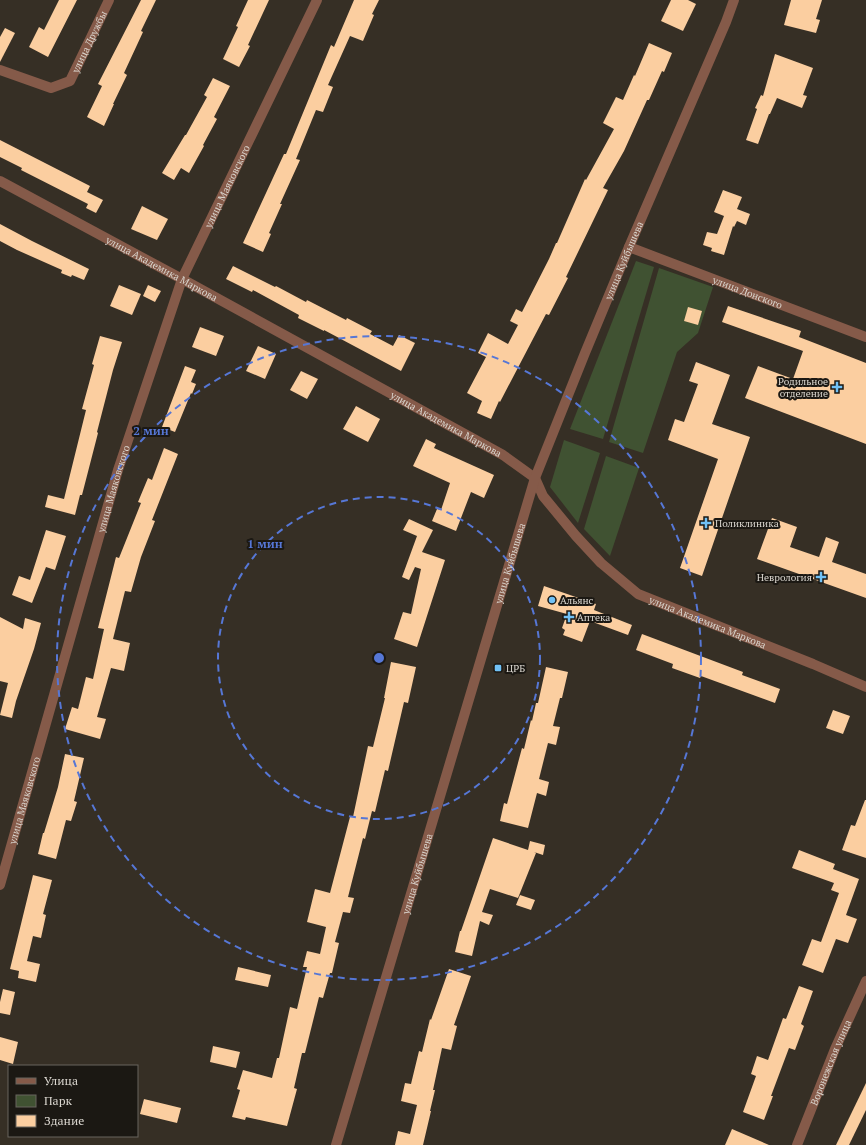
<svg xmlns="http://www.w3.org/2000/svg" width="866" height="1145" font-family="'PT Serif',serif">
	<rect width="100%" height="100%" fill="#362f25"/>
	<!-- green -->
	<g fill="#405232">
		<path d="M636,261L654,267L603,439L570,429Z"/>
		<path d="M659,268L713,287L698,333L677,352L643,453L609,442Z"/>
		<path d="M564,440L600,453L578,523L550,487Z"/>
		<path d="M606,456L639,468L610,556L584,529Z"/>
	</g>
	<!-- building -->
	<g fill="#fbcea0">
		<path d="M59,0H77L48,57L29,47L39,27L44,30Z"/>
		<path d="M141,0H156L141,31L143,32L124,73L127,75L113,104H114L104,126L87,117L102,86L98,84Z"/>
		<path d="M248,0H269L248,45L250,46L239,67L223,59L238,27L236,26Z"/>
		<path d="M354,0H379L372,14L374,15L363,41L350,36L328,85L333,87L323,112L316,110L296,159L300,160L280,204H282L269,233L271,234L263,252L243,243L284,154H286L331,45L334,47Z"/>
		<path d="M671,0H688L696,4L683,31L661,21Z"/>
		<path d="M791,0H822L816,19L820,20L816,33L784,25Z"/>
		<path d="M5,28L15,33L0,62V37Z"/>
		<path d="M649,43L672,53L664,72L662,71L649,100H647L624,151L603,188L608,190L566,277L568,278L549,315L546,314L500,402L499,401L491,419L477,413L482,401L467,393L486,357L478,353L488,333L508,344L518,325L510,321L516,309L522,312L549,259L556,243H557L585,179L586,180L614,129L603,123L616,97L623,100L634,75L635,76Z"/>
		<path d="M775,54L813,68L803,95L807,96L802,108L777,98L770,114H769L758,144L746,140L757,109L755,108L761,95L763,96Z"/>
		<path d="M213,78L230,86L214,117L217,119L203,145L204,146L189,173L181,168L174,180L162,173L185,135H186L207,97L204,95Z"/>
		<path d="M0,140L90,186L87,192L103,200L96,213L86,208L88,204L21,170L22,168L0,157Z"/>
		<path d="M723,190L742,197L737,209L750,214L746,225L737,221L734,227L733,226L724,255L711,251L712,248L703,245L707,232L717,234L724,216L714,212Z"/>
		<path d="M142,206L168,219L157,240L131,229Z"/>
		<path d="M0,224L32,241L89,269L84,280L72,275L71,277L61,273L62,270L17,250L0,241Z"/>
		<path d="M233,266L275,287L276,286L306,302L307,300L346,320L347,318L372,331L370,334L393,346L399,335L415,343L401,371L324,330V331L298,318L299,315L253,290L252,292L226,279Z"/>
		<path d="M119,285L141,294L132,315L110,306Z"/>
		<path d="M148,285L161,291L155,302L143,296Z"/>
		<path d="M728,306L801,331L799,337L866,363V444L745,398L758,366L793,379L803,351L722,322Z"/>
		<path d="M688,307L702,311L698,325L684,321Z"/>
		<path d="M200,327L224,336L216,356L192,347Z"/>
		<path d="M100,336L122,342L113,370L97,432L98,433L82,495H80L75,515L45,507L48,495L64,499L86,410L82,409L94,365L92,364Z"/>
		<path d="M258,346L276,354L265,379L246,371Z"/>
		<path d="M696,362L730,375L712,424L750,437L702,576L680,568L718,459L668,440L675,419L684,422L698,384L689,381Z"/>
		<path d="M185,366L196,370L191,382L196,384L192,394L191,393L175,432L162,427Z"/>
		<path d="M301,371L318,379L307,399L290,390Z"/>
		<path d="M356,406L380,419L368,442L343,429Z"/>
		<path d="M426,439L436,444L434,448L494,475L484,498L471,492L456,531L432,521L437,509L441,510L450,483L413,466Z"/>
		<path d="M164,448L178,454L152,520L155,521L141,557L131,592L125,591L113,639L130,643L124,671L111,668L97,717L106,719L100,739L65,729L72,707L78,709L86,677L93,679L104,629L98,628L116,557L119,558L141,503L138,502L148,478L152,480Z"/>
		<path d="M772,518L797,527L790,547L819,557L826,537L839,542L832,562L866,574V598L757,559Z"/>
		<path d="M409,519L433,530L422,552L445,560L417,647L394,639L403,612L411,614L421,569L415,567L409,580L402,577L417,536L403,530Z"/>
		<path d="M46,530L66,536L55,570L46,567L32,603L12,595L19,576L30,580Z"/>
		<path d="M544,586L596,604L594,610L632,625L628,635L590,621L582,642L563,635L565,630L562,628L567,614L538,606Z"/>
		<path d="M0,617L23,629L25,618L41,623L34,649L16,701L12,718L0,715L8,683L0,681Z"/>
		<path d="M642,634L743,672L742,675L780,689L775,703L701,676L700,678L672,668L673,664L636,650Z"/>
		<path d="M391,662L416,667L408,703L404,702L388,771L385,770L375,812L372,811L365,839L363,838L348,897L354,898L350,913L343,912L335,942L339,943L332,973H330L323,998L319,997L305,1053H302L294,1088L297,1089L287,1126L246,1117L245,1120L232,1117L240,1090L237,1089L243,1070L272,1078L277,1058H279L290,1007L297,1009L307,967H303L307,951L320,954L326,927L307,922L315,889L330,893L350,817H353L368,746L373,747L385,698H384Z"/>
		<path d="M546,667L568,672L562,698H560L553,726L560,727L556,745L548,743L539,779L549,782L546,796L537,793L528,828L500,821L504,803L507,804L522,748L524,749L531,720L532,721L536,703H538Z"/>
		<path d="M833,710L850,716L843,734L826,728Z"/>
		<path d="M65,754L84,758L74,801L77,802L71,821L66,820L56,859L38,854L43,833H44L58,787Z"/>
		<path d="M865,800H866V858L842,850L851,825L855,826Z"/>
		<path d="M493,838L528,850L530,841L545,845L543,855L534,852L536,853L518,898L490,889L482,912L493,915L489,925L480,921L472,956L455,952L460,931H461Z"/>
		<path d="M799,850L835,864L833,869L859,879L846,915L857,919L848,943L836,939L823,973L802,965L812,939L821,942L839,893L831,890L834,883L792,868Z"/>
		<path d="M33,875L52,880L43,914L46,915L41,938L33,936L27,961L40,964L36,982L18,978L19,971L10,969Z"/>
		<path d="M520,895L535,900L531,910L516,905Z"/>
		<path d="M238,967L271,975L268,987L235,980Z"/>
		<path d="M449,969L471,976L454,1025L457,1026L451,1050L442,1048L433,1090H435L430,1111H431L423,1145H395L398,1131L410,1134L417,1105L401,1101L405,1083L411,1084L419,1051L422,1052L430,1019L431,1020Z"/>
		<path d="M799,986L813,991L801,1024L804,1026L795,1050L789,1048L771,1096H773L764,1120L743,1112L756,1076L751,1074L757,1056L768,1060L783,1018L786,1019Z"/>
		<path d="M3,989L15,992L10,1015L0,1013V1002Z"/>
		<path d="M0,1037L18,1042L13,1064L0,1060Z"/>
		<path d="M213,1046L240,1052L236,1068L210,1062Z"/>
		<path d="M866,1083V1110L849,1145H836Z"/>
		<path d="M144,1099L181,1108L177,1123L140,1114Z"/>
		<path d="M732,1129L769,1145H725Z"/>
	</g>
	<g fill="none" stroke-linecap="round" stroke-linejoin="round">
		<!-- minor -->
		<g stroke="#855a49" stroke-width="10">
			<path id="s1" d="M0,70L51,88L70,81L109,0"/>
			<path id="s2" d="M0,181L182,279L503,455L535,478L543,496L576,536L601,563L638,594L813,664L866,687"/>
			<path id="s3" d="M629,247L866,337"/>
			<path id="s4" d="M0,885L118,470L182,279L317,0"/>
			<path id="s5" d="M797,1145L835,1049L866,981"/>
		</g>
		<!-- tertiary -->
		<path stroke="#855a49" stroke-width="10" id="s6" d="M336,1145L535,478L585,353L629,247L726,22L734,0"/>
	</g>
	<!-- distance rings -->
	<g fill="none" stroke="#5677d6" stroke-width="2" stroke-dasharray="7 5">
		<circle cx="379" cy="658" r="161"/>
		<circle cx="379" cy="658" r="322"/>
	</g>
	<!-- markers -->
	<g fill="#71c1f5" stroke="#1b1813" stroke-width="1.5">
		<path d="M835 381h4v4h4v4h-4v4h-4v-4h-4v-4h4z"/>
		<path d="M704 517h4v4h4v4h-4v4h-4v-4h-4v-4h4z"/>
		<path d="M819 571h4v4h4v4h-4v4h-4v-4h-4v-4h4z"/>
		<circle cx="552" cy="600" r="4"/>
		<path d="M567 611h4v4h4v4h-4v4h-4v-4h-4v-4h4z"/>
		<rect x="494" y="664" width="8" height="8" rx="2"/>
	</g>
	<g text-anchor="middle" stroke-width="4" stroke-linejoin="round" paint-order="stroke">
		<!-- street labels -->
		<g font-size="10" fill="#dbd7d0" stroke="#1b1813">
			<text dy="4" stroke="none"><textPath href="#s1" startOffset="118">улица Дружбы</textPath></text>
			<text dy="4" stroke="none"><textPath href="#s4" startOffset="736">улица Маяковского</textPath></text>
			<text dy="4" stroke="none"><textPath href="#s6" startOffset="931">улица Куйбышева</textPath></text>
			<text dy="4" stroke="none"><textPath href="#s2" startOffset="184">улица Академика Маркова</textPath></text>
			<text dy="4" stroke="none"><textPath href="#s3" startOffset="127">улица Донского</textPath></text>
			<text dy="4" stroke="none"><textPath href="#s2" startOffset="508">улица Академика Маркова</textPath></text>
			<text dy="4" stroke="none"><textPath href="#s4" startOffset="412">улица Маяковского</textPath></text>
			<text dy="4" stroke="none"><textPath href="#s6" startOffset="607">улица Куйбышева</textPath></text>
			<text dy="4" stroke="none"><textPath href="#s2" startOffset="844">улица Академика Маркова</textPath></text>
			<text dy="4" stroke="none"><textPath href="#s4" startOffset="88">улица Маяковского</textPath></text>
			<text dy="4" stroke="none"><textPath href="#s6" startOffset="283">улица Куйбышева</textPath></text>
			<text dy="4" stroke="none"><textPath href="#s5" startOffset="89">Воронежская улица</textPath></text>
		</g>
		<!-- poi labels -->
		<g font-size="10" fill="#dbd7d0" stroke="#1b1813" text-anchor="start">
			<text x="828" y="385" text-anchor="end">Родильное<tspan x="828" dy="12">отделение</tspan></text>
			<text x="715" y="527">Поликлиника</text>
			<text x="812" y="581" text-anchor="end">Неврология</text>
			<text x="560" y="604">Альянс</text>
			<text x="577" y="621">Аптека</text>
			<text x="506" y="672">ЦРБ</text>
		</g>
	</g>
	<circle cx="379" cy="658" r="6" fill="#5677d6" stroke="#1b1813" stroke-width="2"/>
	<g font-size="12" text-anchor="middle" font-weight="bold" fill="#5677d6" stroke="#1b1813" stroke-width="4" stroke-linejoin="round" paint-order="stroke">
		<text x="151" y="435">2 мин</text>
		<text x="265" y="548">1 мин</text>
	</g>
	<!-- legend -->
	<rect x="8" y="1065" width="130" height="72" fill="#1b1813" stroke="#68645f"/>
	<rect x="16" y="1078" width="20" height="6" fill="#855a49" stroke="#68645f"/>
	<text x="44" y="1085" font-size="12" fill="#dbd7d0">Улица</text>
	<rect x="16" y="1095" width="20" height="12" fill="#405232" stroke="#68645f"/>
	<text x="44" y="1105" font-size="12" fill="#dbd7d0">Парк</text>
	<rect x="16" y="1115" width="20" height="12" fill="#fbcea0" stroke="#68645f"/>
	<text x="44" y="1125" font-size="12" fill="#dbd7d0">Здание</text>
</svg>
